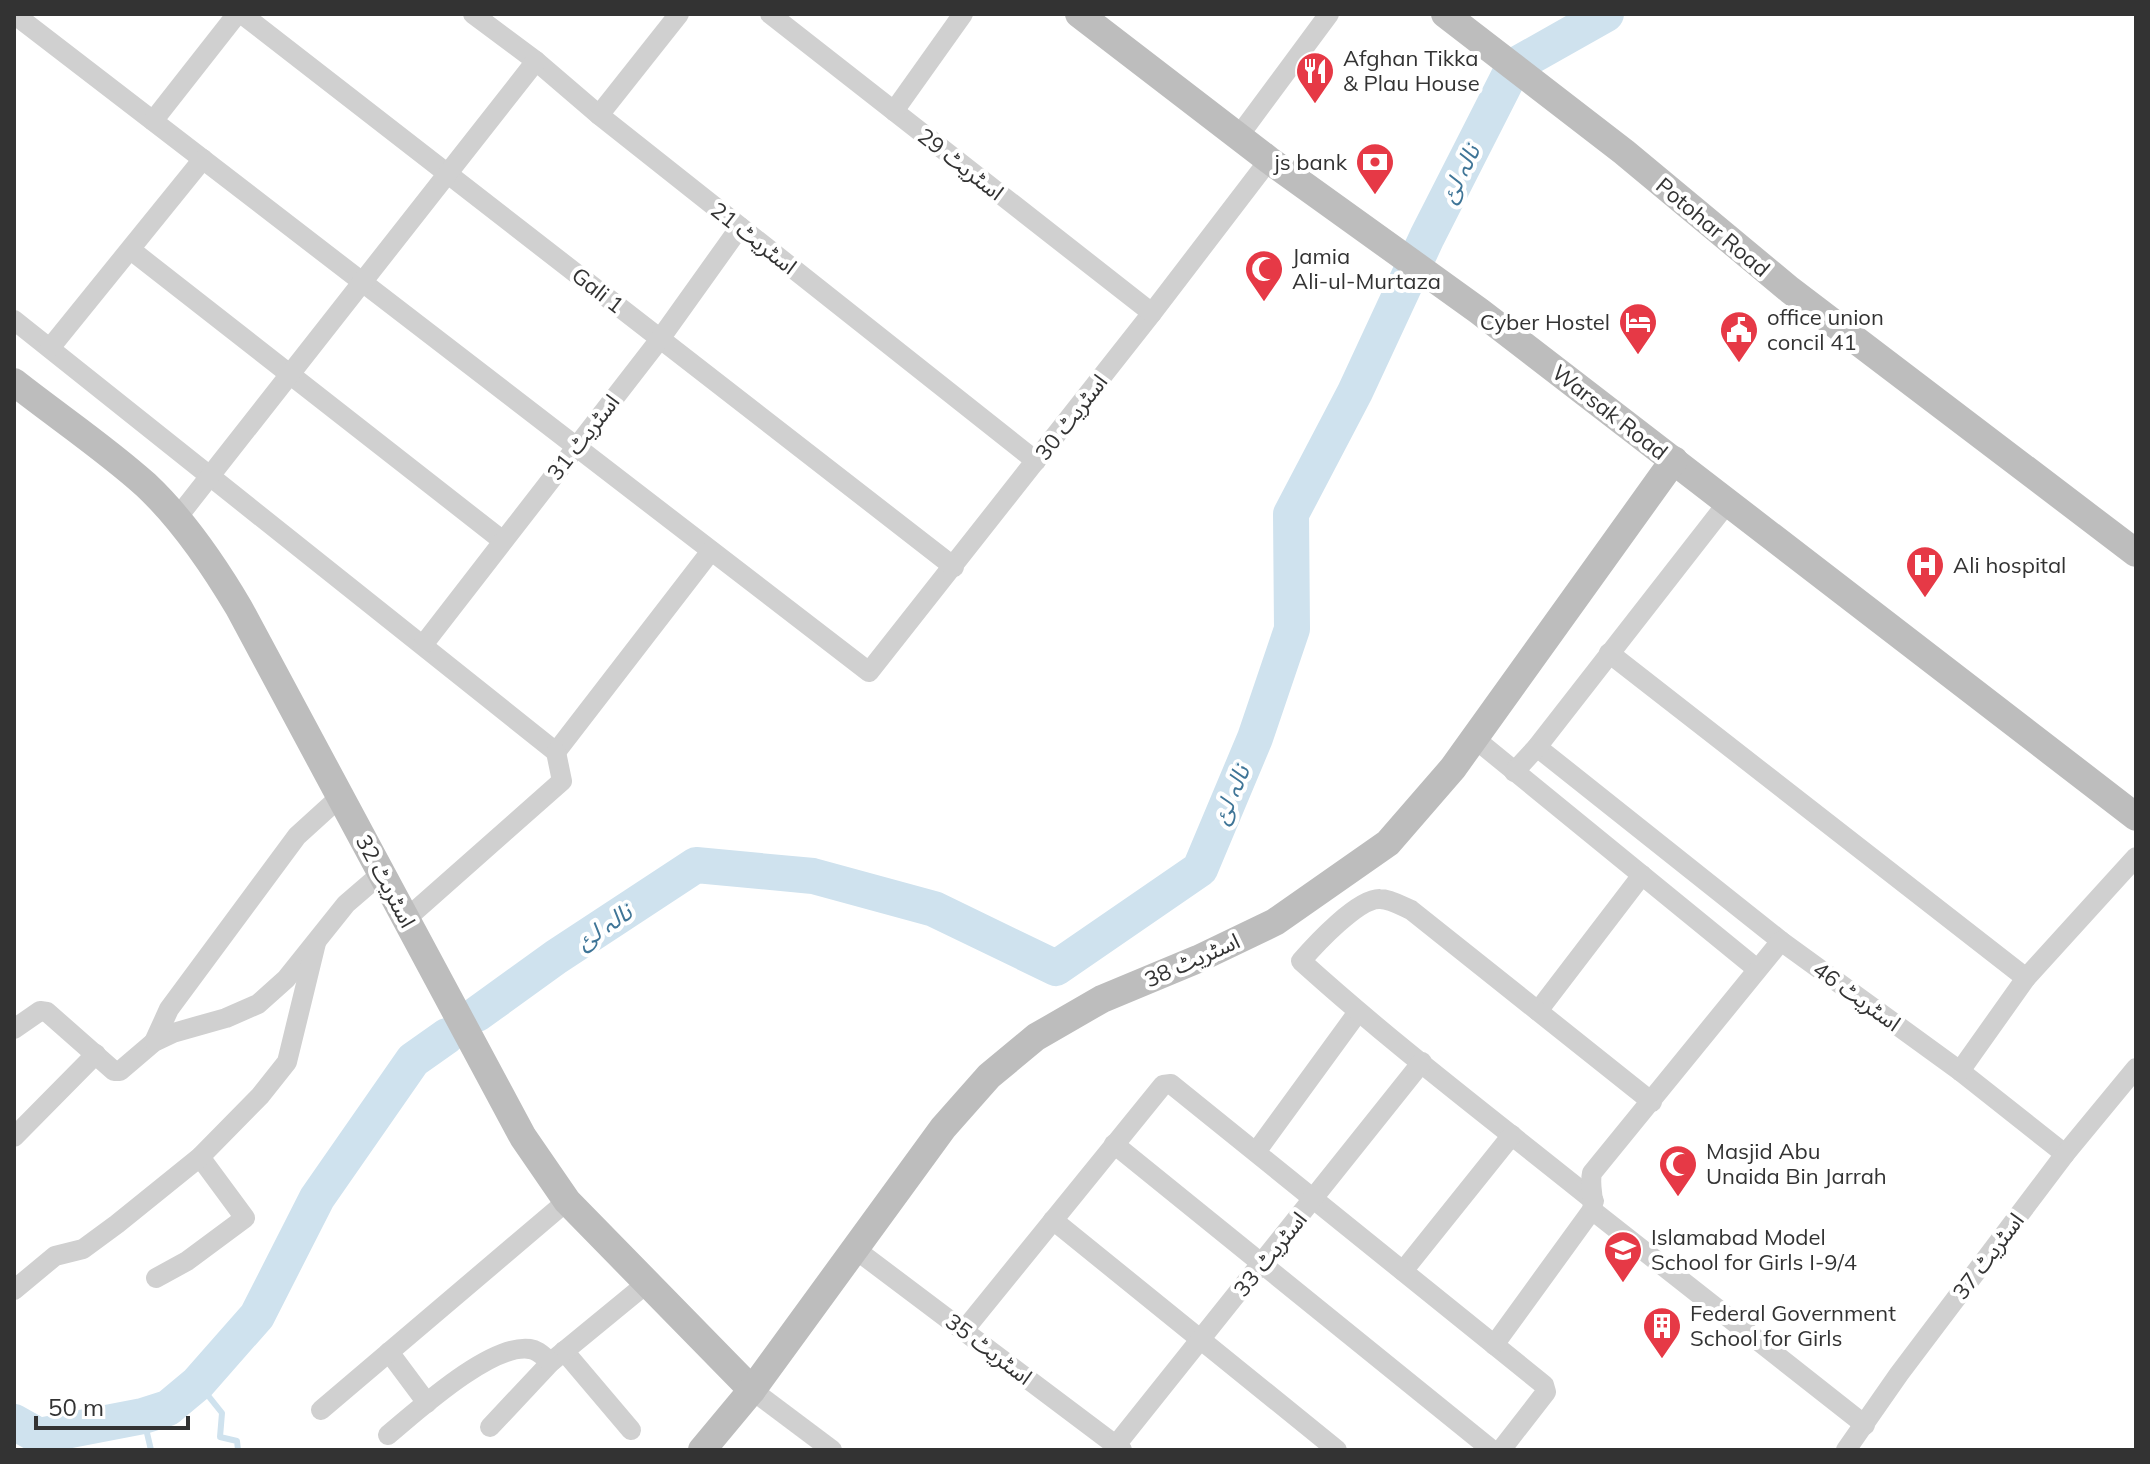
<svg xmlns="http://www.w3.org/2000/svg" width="2150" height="1464" font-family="Mulish,'Noto Sans Arabic',sans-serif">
	<rect width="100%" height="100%" fill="#fff"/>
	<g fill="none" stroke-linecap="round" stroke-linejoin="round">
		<!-- stream -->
		<g stroke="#cfe2ee" stroke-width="6">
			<path d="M198,1383L222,1413L220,1437L237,1441L238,1450"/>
			<path d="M143,1416L151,1450"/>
		</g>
		<!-- river -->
		<g stroke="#cfe2ee" stroke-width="36">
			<path d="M477,1014L556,957L696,865L813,876L934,909L1056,968L1200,869L1255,738L1292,629L1291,514L1355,392L1427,237L1514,66L1606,14"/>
			<path d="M14,1422L39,1436L143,1416L168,1408L198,1383L257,1316L317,1198L413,1060L447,1036"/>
		</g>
		<!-- street -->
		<g stroke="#d0d0d0" stroke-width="20">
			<path d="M14,14L869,672L1152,313L1269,160"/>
			<path d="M242,14L954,567"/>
			<path d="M473,14L536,61L599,115L1036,461"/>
			<path d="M770,14L1152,313"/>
			<path d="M894,111L963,14"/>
			<path d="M599,115L679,14"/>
			<path d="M153,121L237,14"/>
			<path d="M1238,137L1329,14"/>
			<path d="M131,250L503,541"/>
			<path d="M14,320L556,752L711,551"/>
			<path d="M50,348L203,159"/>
			<path d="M177,518L536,61"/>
			<path d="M423,645L660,339L740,227"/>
			<path d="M1609,653L2026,978"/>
			<path d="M1474,738L1757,969"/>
			<path d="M1537,747L1781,941L1960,1071L2065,1154"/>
			<path d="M1514,772L1537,747L1728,502"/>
			<path d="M406,919L562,781L556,752"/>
			<path d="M1538,1011L1642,875"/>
			<path d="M14,1029L40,1011L47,1012L114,1071H120L154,1042L173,1033L226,1018L258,1004L286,979L346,904L382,873"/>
			<path d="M154,1042L169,1009L297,836L341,796"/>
			<path d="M1960,1071L2026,978L2136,857"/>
			<path d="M14,1137L96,1054"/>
			<path d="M1114,1144L1492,1450"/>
			<path d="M1256,1152L1358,1012"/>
			<path d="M1594,1201C1496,1122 1395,1046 1301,961C1315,945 1358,898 1380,899C1390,899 1402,906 1411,910L1652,1102"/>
			<path d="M1592,1210L1865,1425"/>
			<path d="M1053,1220L1337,1450"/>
			<path d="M855,1249L1122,1450"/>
			<path d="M1403,1271L1512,1135"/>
			<path d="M156,1278L187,1261L245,1218L200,1157"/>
			<path d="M14,1290L55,1256L83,1249L117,1224L200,1157L260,1096L287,1062L316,943"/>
			<path d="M965,1329L1163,1085L1171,1084L1544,1385L1546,1392L1501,1450"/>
			<path d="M1494,1345L1592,1210C1595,1197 1589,1187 1592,1173L1781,941"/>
			<path d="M564,1351L631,1430"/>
			<path d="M389,1352L427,1403"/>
			<path d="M752,1390L832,1450"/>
			<path d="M321,1410L567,1201"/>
			<path d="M490,1427L551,1362L646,1284"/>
			<path d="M388,1435C417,1411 491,1343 530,1349C538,1350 544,1357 551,1362"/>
			<path d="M1116,1445L1422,1062"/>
			<path d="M1846,1450L1899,1374L2065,1154L2136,1068"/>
		</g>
		<!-- secondary -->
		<g stroke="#bdbdbd" stroke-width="28">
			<path d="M1079,14L1269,160L1479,311L2136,817"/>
			<path d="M1445,14L1624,152L1790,290L2136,553"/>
			<path d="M14,382C57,416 105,448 146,485C183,520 213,564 239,608L523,1137L567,1201L752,1390"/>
			<path d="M702,1450L752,1390L943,1128L989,1076L1036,1037L1102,999L1198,959L1275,922L1388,843L1453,768L1674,460"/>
		</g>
	</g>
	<!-- icons -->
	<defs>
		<g id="restaurant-pin" transform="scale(2)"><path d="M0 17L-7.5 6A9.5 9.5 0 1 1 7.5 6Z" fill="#e63946" stroke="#fff"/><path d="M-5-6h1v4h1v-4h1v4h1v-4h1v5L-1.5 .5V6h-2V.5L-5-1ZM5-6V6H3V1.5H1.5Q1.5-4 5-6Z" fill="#fff"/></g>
		<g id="bank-pin" transform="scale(2)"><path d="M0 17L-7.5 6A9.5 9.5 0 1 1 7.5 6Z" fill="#e63946" stroke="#fff"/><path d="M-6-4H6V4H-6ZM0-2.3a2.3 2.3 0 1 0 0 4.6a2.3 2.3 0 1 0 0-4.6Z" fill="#fff"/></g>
		<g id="mosque-pin" transform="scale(2)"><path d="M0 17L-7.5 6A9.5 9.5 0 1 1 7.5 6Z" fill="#e63946" stroke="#fff"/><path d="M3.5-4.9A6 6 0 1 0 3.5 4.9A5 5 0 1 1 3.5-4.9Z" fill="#fff"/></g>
		<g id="hotel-pin" transform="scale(2)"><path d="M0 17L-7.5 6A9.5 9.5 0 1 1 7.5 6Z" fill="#e63946" stroke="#fff"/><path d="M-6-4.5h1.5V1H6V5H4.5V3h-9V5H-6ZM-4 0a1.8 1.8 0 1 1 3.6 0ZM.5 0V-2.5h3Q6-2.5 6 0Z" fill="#fff"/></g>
		<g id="civic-pin" transform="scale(2)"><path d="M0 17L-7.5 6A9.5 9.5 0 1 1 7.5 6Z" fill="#e63946" stroke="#fff"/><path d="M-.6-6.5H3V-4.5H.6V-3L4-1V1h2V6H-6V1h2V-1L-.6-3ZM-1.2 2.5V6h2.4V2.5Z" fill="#fff"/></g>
		<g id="hospital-pin" transform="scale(2)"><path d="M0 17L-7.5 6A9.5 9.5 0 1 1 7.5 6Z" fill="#e63946" stroke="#fff"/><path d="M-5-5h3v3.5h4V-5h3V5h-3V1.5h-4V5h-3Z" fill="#fff"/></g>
		<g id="school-pin" transform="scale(2)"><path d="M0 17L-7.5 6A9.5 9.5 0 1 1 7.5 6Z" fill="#e63946" stroke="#fff"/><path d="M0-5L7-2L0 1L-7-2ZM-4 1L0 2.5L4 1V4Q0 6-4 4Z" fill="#fff"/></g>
		<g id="building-pin" transform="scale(2)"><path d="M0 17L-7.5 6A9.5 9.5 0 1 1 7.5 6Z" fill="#e63946" stroke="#fff"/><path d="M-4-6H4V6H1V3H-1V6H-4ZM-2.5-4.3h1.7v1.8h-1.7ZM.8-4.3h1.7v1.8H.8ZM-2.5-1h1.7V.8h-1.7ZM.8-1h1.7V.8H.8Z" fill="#fff"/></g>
	</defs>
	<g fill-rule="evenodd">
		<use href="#restaurant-pin" x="1315" y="71"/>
		<use href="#bank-pin" x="1375" y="162"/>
		<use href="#mosque-pin" x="1264" y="269"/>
		<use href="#hotel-pin" x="1638" y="322"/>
		<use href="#civic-pin" x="1739" y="330"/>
		<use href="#hospital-pin" x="1925" y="565"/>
		<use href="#mosque-pin" x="1678" y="1164"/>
		<use href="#school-pin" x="1623" y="1250"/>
		<use href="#building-pin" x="1662" y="1326"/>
	</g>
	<g text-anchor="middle" stroke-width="8" stroke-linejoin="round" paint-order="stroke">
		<!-- poi labels -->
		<g font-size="22" fill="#333" stroke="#fff" text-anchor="start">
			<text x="1343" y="66">Afghan Tikka<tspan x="1343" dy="25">&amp; Plau House</tspan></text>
			<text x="1347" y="170" text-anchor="end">js bank</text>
			<text x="1292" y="264">Jamia<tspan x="1292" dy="25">Ali-ul-Murtaza</tspan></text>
			<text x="1767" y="325">office union<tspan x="1767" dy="25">concil 41</tspan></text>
			<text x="1610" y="330" text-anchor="end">Cyber Hostel</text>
			<text x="1953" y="573">Ali hospital</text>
			<text x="1706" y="1159">Masjid Abu<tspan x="1706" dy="25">Unaida Bin Jarrah</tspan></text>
			<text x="1651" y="1245">Islamabad Model<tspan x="1651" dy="25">School for Girls I-9/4</tspan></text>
			<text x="1690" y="1321">Federal Government<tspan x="1690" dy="25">School for Girls</tspan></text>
		</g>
		<!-- street labels -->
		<g font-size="22" fill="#333" stroke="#fff">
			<text transform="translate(961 164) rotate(38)" y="8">اسٹریٹ 29</text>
			<text transform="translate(1713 227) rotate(40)" y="8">Potohar Road</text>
			<text transform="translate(754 238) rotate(38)" y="8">اسٹریٹ 21</text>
			<text transform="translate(598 290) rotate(38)" y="8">Gali 1</text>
			<text transform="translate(1610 412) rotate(38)" y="8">Warsak Road</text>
			<text transform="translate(1071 417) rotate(-52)" y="8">اسٹریٹ 30</text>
			<text transform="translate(583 437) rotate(-52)" y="8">اسٹریٹ 31</text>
			<text transform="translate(386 881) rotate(62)" y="8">اسٹریٹ 32</text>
			<text transform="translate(1192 960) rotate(-24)" y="8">اسٹریٹ 38</text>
			<text transform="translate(1857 996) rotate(36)" y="8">اسٹریٹ 46</text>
			<text transform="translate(1270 1254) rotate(-51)" y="8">اسٹریٹ 33</text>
			<text transform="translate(1988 1256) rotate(-53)" y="8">اسٹریٹ 37</text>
			<text transform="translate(989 1349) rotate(37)" y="8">اسٹریٹ 35</text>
		</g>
		<!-- water labels -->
		<g font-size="24" font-style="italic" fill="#3f7597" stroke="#fff">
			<text transform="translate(1460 174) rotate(-64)" y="8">نالہ لئ</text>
			<text transform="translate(1231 795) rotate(-67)" y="8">نالہ لئ</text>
			<text transform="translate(604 927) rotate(-34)" y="8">نالہ لئ</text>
		</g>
	</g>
	<!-- border -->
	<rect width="2150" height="1464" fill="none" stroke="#333333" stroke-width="32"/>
	<!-- scale -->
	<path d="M36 1416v12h152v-12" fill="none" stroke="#333333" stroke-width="4"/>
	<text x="48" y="1416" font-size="24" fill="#333333" stroke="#ffffff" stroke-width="6" paint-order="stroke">50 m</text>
</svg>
